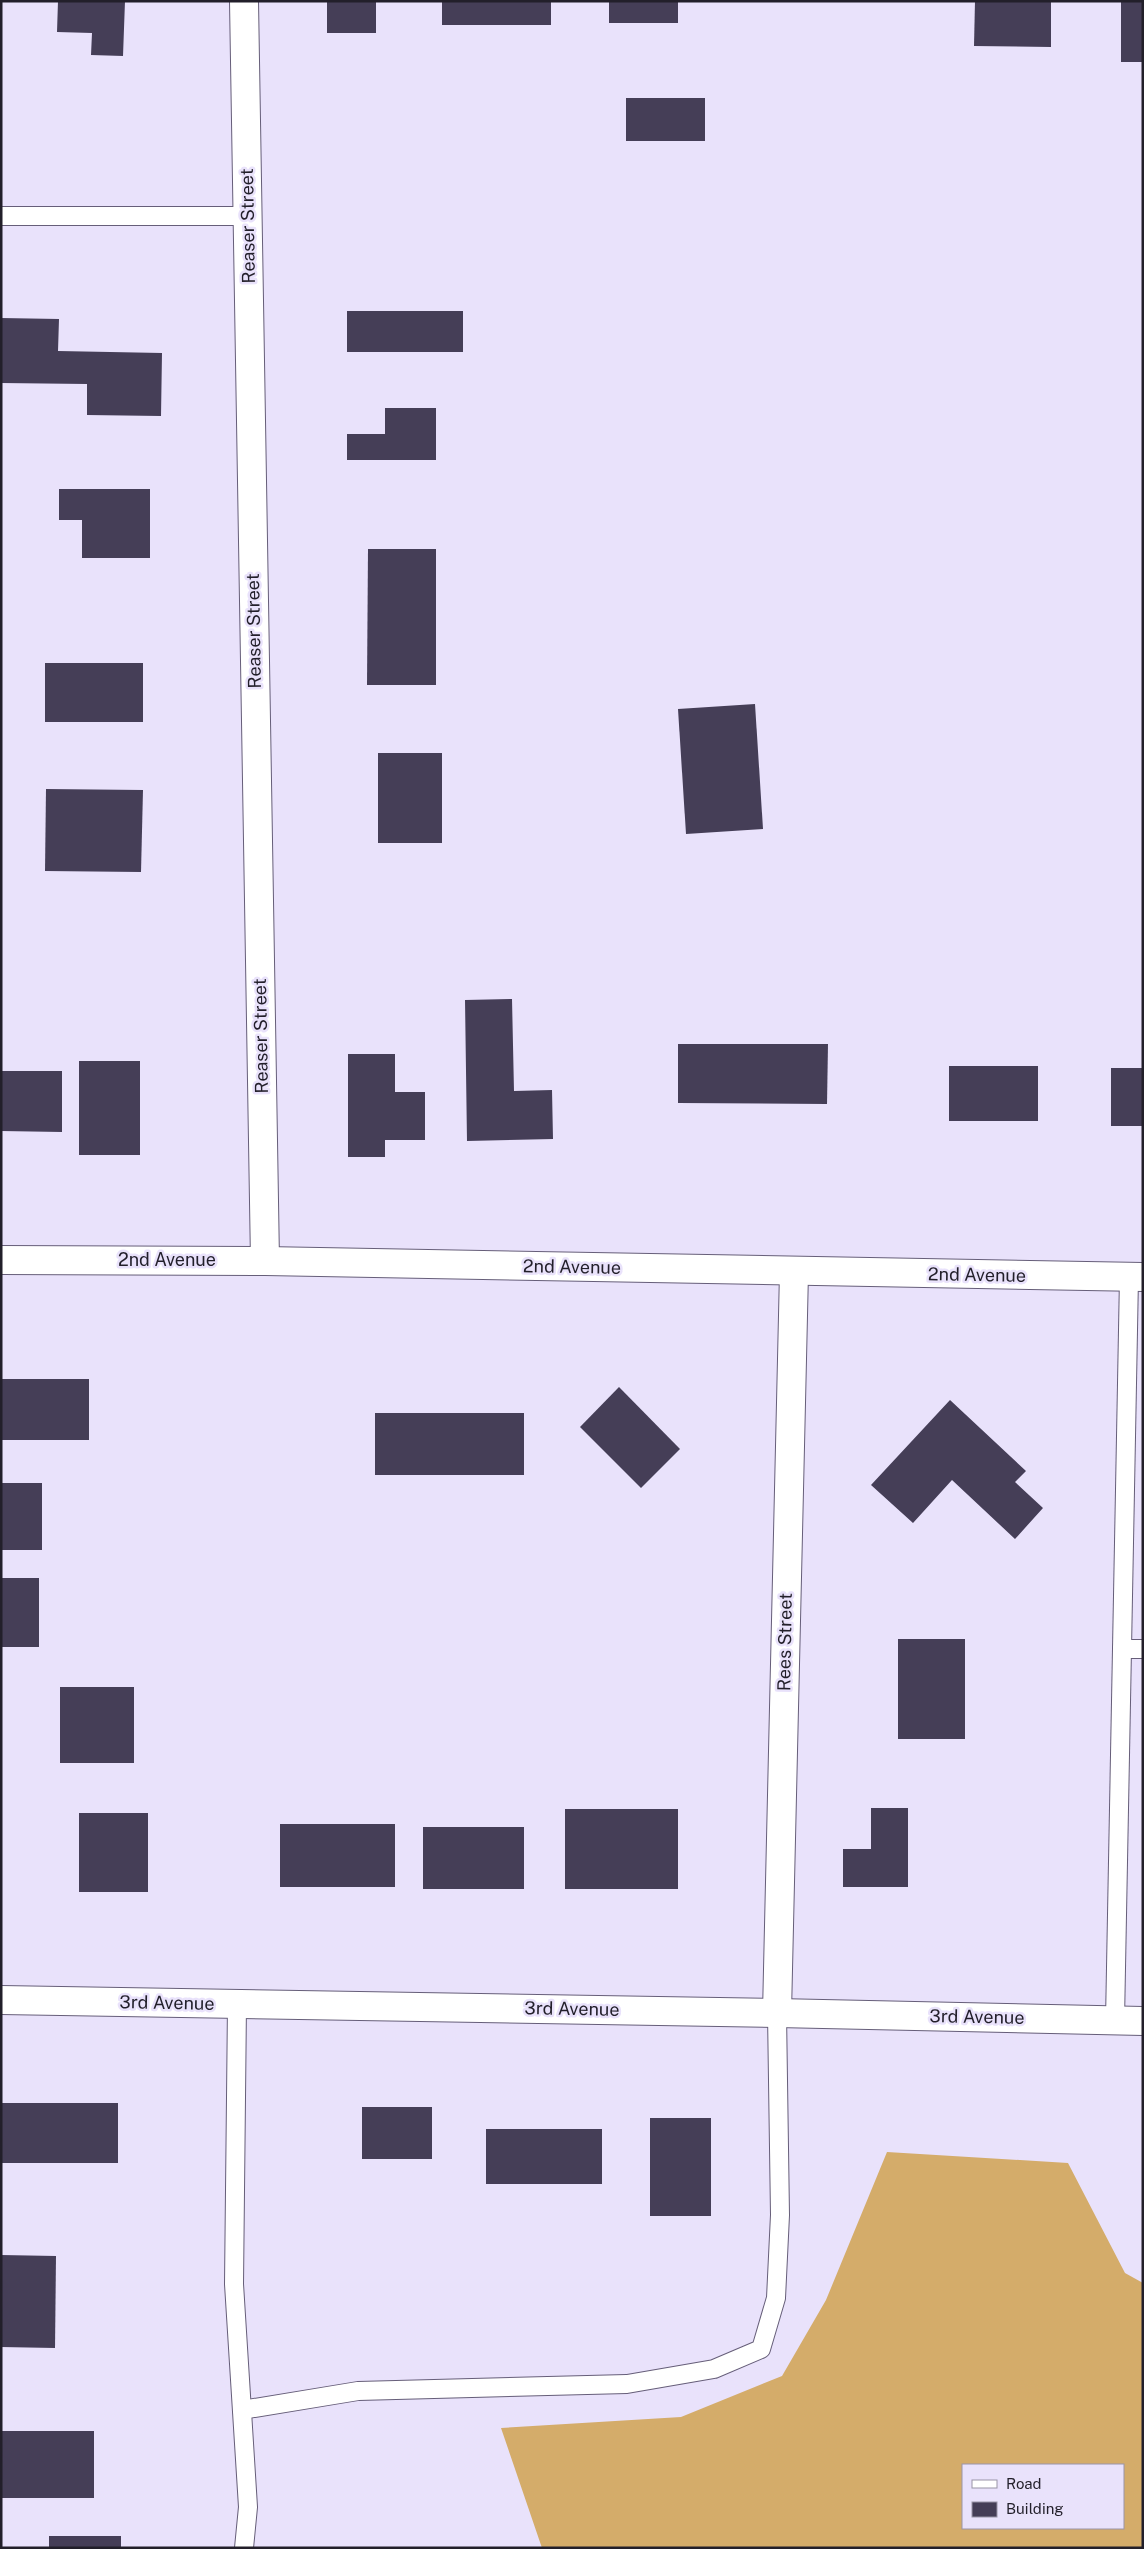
<svg xmlns="http://www.w3.org/2000/svg" width="1144" height="2549" font-family="'Public Sans',sans-serif">
	<rect width="100%" height="100%" fill="#e9e2fb"/>
	<!-- forest -->
	<path fill="#d4ac6a" fill-rule="evenodd" d="M887,2152L1068,2163L1125,2273L1143,2283V2548H542L501,2428L681,2417L782,2376L826,2300ZM963,2465H1123V2528H963Z"/>
	<!-- building -->
	<g fill="#453e57">
		<path d="M58,1H125L123,56L91,55L92,33L57,32Z"/>
		<rect x="327" y="1" width="49" height="32"/>
		<rect x="442" y="1" width="109" height="24"/>
		<rect x="609" y="1" width="69" height="22"/>
		<path d="M975,1H1051V47L974,46Z"/>
		<rect x="1121" y="1" width="22" height="61"/>
		<rect x="626" y="98" width="79" height="43"/>
		<rect x="347" y="311" width="116" height="41"/>
		<path d="M1,318L59,319L58,351L162,353L161,416L87,415V384L1,383Z"/>
		<path d="M385,408H436V460H347V434H385Z"/>
		<path d="M59,489H150V558H82V520H59Z"/>
		<path d="M368,549H436V685H367Z"/>
		<rect x="45" y="663" width="98" height="59"/>
		<path d="M755,704L763,829L686,834L678,709Z"/>
		<rect x="378" y="753" width="64" height="90"/>
		<path d="M46,789L143,790L141,872L45,871Z"/>
		<path d="M512,999L514,1091L552,1090L553,1139L467,1141L465,1000Z"/>
		<path d="M678,1044H828L827,1104L678,1103Z"/>
		<path d="M348,1054H395V1092H425V1140H385V1157H348Z"/>
		<rect x="79" y="1061" width="61" height="94"/>
		<rect x="949" y="1066" width="89" height="55"/>
		<rect x="1111" y="1068" width="32" height="58"/>
		<path d="M1,1071H62V1132L1,1131Z"/>
		<rect x="1" y="1379" width="88" height="61"/>
		<path d="M619,1387L680,1449L641,1488L580,1427Z"/>
		<path d="M950,1400L1026,1471L1015,1482L1043,1508L1015,1539L952,1480L913,1523L871,1485Z"/>
		<rect x="375" y="1413" width="149" height="62"/>
		<rect x="1" y="1483" width="41" height="67"/>
		<rect x="1" y="1578" width="38" height="69"/>
		<rect x="898" y="1639" width="67" height="100"/>
		<rect x="60" y="1687" width="74" height="76"/>
		<path d="M871,1808H908V1887H843V1849H871Z"/>
		<rect x="565" y="1809" width="113" height="80"/>
		<rect x="79" y="1813" width="69" height="79"/>
		<rect x="280" y="1824" width="115" height="63"/>
		<rect x="423" y="1827" width="101" height="62"/>
		<rect x="2" y="2103" width="116" height="60"/>
		<rect x="362" y="2107" width="70" height="52"/>
		<rect x="650" y="2118" width="61" height="98"/>
		<rect x="486" y="2129" width="116" height="55"/>
		<path d="M1,2255L56,2256L55,2348L1,2347Z"/>
		<rect x="1" y="2431" width="93" height="67"/>
		<rect x="49" y="2536" width="72" height="12"/>
	</g>
	<g fill="none" stroke-linecap="round" stroke-linejoin="round">
		<!-- service casing -->
		<g stroke="#665e79" stroke-width="20">
			<g id="service">
				<path d="M1,216H248"/>
				<path d="M1122,1649H1143"/>
				<path d="M237,2004L234,2284L248,2507L244,2548"/>
				<path d="M1115,2021L1129,1277"/>
				<path d="M242,2410L358,2391L627,2384L714,2369L761,2349L776,2298L780,2215L777,2013"/>
			</g>
		</g>
		<!-- minor casing -->
		<g stroke="#665e79" stroke-width="30">
			<g id="minor">
				<path d="M244,1L265,1261"/>
				<path d="M1,2000L777,2013L1143,2021"/>
				<path d="M777,2013L794,1272"/>
			</g>
		</g>
		<!-- tertiary casing -->
		<g stroke="#665e79" stroke-width="30">
			<path id="tertiary" d="M1,1260L265,1261L1143,1277"/>
		</g>
		<!-- service -->
		<use href="#service" stroke="#fff" stroke-width="18"/>
		<!-- minor -->
		<use href="#minor" stroke="#fff" stroke-width="28"/>
		<!-- tertiary -->
		<use href="#tertiary" stroke="#fff" stroke-width="28"/>
	</g>
	<g text-anchor="middle" stroke-width="5" stroke-linejoin="round" paint-order="stroke">
		<!-- street labels -->
		<g font-size="18" fill="#221f2a" stroke="#e9e2fb">
			<text transform="translate(248 226) rotate(-91)" y="6">Reaser Street</text>
			<text transform="translate(254 631) rotate(-91)" y="6">Reaser Street</text>
			<text transform="translate(261 1036) rotate(-91)" y="6">Reaser Street</text>
			<text x="167" y="1266">2nd Avenue</text>
			<text transform="translate(572 1267) rotate(1)" y="6">2nd Avenue</text>
			<text transform="translate(977 1275) rotate(1)" y="6">2nd Avenue</text>
			<text transform="translate(785 1642) rotate(-89)" y="6">Rees Street</text>
			<text transform="translate(167 2003) rotate(1)" y="6">3rd Avenue</text>
			<text transform="translate(572 2009) rotate(1)" y="6">3rd Avenue</text>
			<text transform="translate(977 2017) rotate(1)" y="6">3rd Avenue</text>
		</g>
	</g>
	<!-- border -->
	<rect width="1144" height="2549" fill="none" stroke="#221f2a" stroke-width="5"/>
	<!-- legend -->
	<rect x="962" y="2464" width="162" height="65" fill="#e9e2fb" stroke="#9994a7"/>
	<rect x="972" y="2480" width="25" height="8" fill="#ffffff" stroke="#9994a7"/>
	<text x="1006" y="2489" font-size="15" fill="#221f2a">Road</text>
	<rect x="972" y="2502" width="25" height="15" fill="#453e57" stroke="#9994a7"/>
	<text x="1006" y="2514" font-size="15" fill="#221f2a">Building</text>
</svg>
